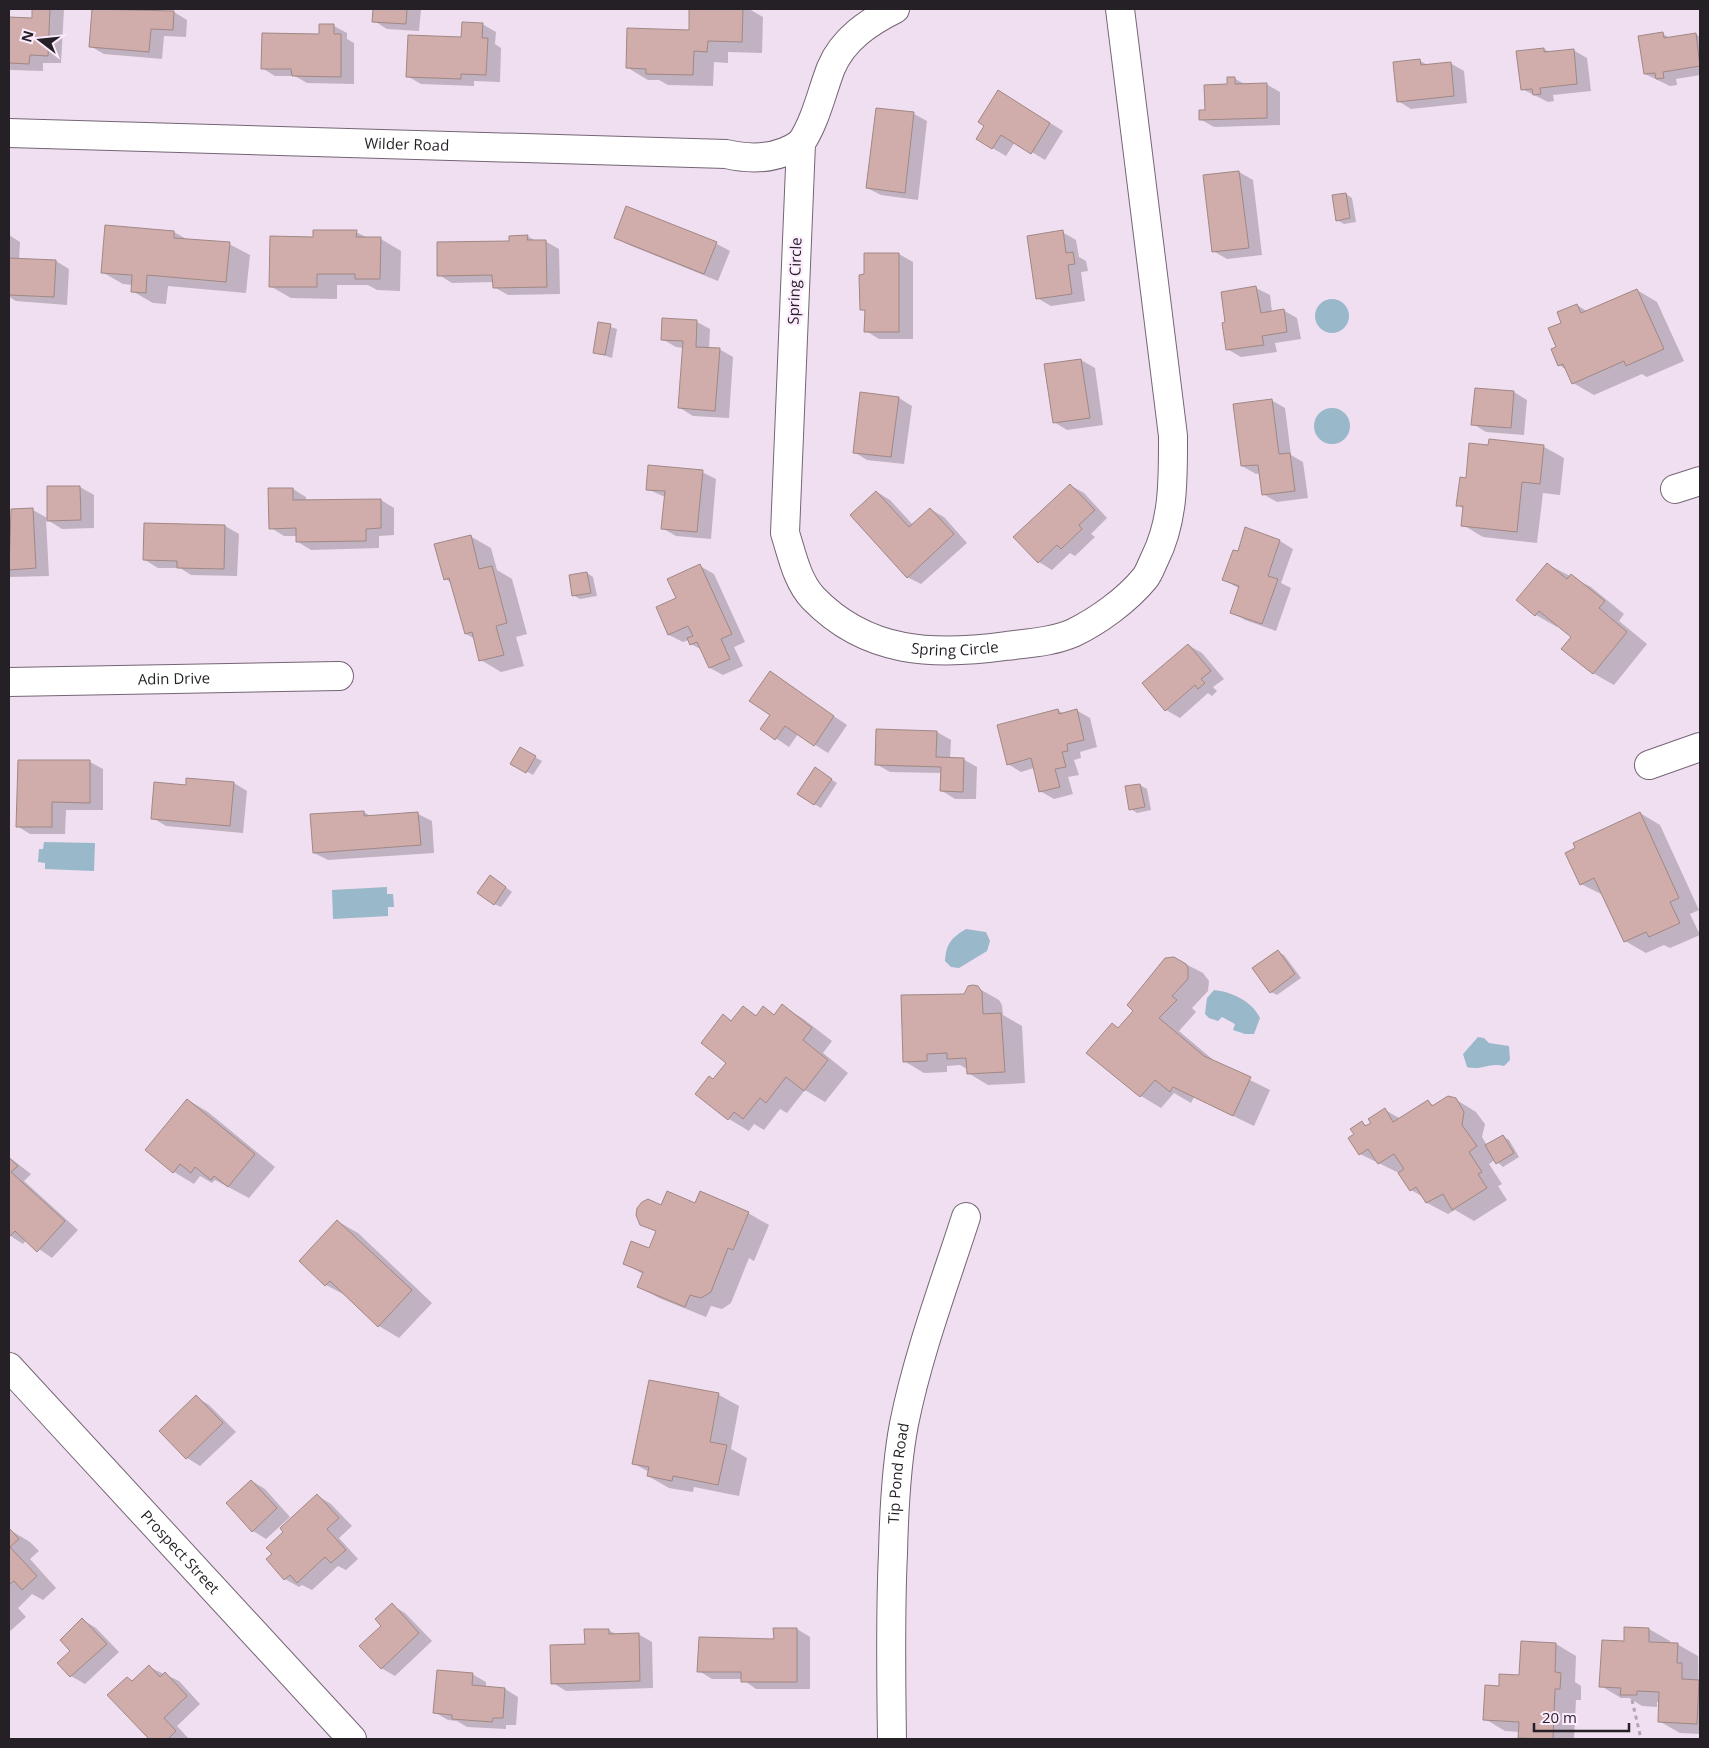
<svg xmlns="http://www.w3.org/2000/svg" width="1709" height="1748" font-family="'Open Sans',sans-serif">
	<rect width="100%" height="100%" fill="#f0dff0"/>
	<!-- water -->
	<g fill="#99b8ca">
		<circle cx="1332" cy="316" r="17"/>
		<circle cx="1332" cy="426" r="18"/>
		<path d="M44,842L95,843L94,871L45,869V863L38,862L39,849H43Z"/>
		<path d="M387,887V894H393L394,907H388V916L333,919L332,890Z"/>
		<path d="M966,929L986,932L990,941L987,951L959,968L951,967L945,961C946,944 951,938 966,929Z"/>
		<path d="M1214,990C1232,992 1252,1001 1260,1018L1254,1034H1245L1233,1030L1235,1024L1222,1017L1218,1021L1209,1018L1205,1014L1207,998Z"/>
		<path d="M1478,1037L1484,1038L1489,1043L1509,1046L1510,1060L1504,1066C1488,1062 1483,1071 1467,1067L1463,1054Z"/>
	</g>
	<!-- shadow -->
	<g fill="#0003">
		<path d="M33,9H64L61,63H43V71L11,70L9,69V18L33,19Z"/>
		<path d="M93,9L174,12L187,20L186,37L164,36L162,59L104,54L90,46Z"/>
		<path d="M374,9H421L419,31L387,29L374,21Z"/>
		<path d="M691,9H749L763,17L762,53L728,52V63L714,62L713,86L668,85L659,80H648L628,68L690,31Z"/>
		<path d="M482,24L496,32L495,44L501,48L500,82L474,81V86L421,84L407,76Z"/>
		<path d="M334,26L347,33V39L354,43V84L307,83L295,76H275L262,68Z"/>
		<path d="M1663,34L1670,38L1696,34L1700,37V75L1676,79L1677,85L1670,86L1645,74Z"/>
		<path d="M1544,49L1551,53L1573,50L1587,58L1591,91L1553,95L1554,101L1548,102L1522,89Z"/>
		<path d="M1420,61L1428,65L1450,63L1464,71L1467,103L1411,109L1398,101Z"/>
		<path d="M1234,78L1246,85L1266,84L1280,92V125L1214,127L1200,119Z"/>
		<path d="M1012,99L1063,131L1045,160L1015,142L1006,156L977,139Z"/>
		<path d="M914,114L927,121L918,200L881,195L867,188Z"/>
		<path d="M1239,172L1253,180L1262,255L1227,259L1213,251Z"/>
		<path d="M1346,194L1352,198L1356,222L1344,224L1337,220Z"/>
		<path d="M627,208L717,244L730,251L718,281L629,245L615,238Z"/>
		<path d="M174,232L188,240L229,244L250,255L246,293L168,286L166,304L153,303L132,291L133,285L123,284L102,272Z"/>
		<path d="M356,232L368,238L381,239L401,251L400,291L377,290L368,285H337V299L291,298L270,286L314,238Z"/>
		<path d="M1062,232L1076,240L1079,257L1086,261L1088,271L1081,272L1085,301L1051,306L1037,298Z"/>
		<path d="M9,235L20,242L19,260L56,261L69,269L67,305L16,301L9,297Z"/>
		<path d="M527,236L536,241H545L559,249L560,294L508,295L494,287V282L452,283L439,275L510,242Z"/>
		<path d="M899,254L913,262V339H879L866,331V312L861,309L866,276Z"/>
		<path d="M1256,288L1270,295L1272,312L1283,310L1297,318L1301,339L1275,343L1277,352L1241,357L1227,349V323Z"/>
		<path d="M1637,290L1657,302L1684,361L1647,377L1642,374L1594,395L1573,383L1567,370L1559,365L1557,347L1563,323L1577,305L1588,312Z"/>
		<path d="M697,322L710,329L709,349H719L733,357L729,418L693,416L680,408L684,348L676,347L662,339Z"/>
		<path d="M599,323L617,329L612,358L594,352Z"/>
		<path d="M1081,360L1095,368L1103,425L1067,430L1054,422Z"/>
		<path d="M1514,392L1527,400L1524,435L1486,432L1473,424Z"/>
		<path d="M899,398L912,406L904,464L867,460L854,452Z"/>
		<path d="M1271,400L1285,408L1291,455L1303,462L1308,498L1277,502L1263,494L1260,473L1256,474L1242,466Z"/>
		<path d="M1544,447L1564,458L1560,495L1543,493L1537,543L1483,537L1463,525L1464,509L1458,505L1467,479Z"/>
		<path d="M702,472L716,479L711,539L676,536L662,528L665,497L647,489Z"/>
		<path d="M1070,485L1084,493L1107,518L1091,534L1095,537L1075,556L1070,553L1052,570L1039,562Z"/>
		<path d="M80,487L94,495V528L62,529L46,519L49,576L9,577V528L12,527L33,510L49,519Z"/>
		<path d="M293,489L306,497V501L381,500L394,508V535L379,536V548L311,550L298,542V536H284L271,528Z"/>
		<path d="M877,492L890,500L913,525L930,509L944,517L967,543L921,584L907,577Z"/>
		<path d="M225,526L239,534L237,576L191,575L180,568H158L145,560Z"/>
		<path d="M1246,529L1280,541L1293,549L1281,583L1291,588L1276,631L1245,620L1232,612L1240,589L1224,580L1238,552Z"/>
		<path d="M470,536L491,548L497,570L512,579L527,634L516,637L524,666L501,672L481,660L475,639L466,634L452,583L445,579Z"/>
		<path d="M1547,564L1591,587L1624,614L1619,621L1647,644L1614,685L1593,673L1573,637L1558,625L1557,627L1536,615L1518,600Z"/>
		<path d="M700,566L714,574L745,642L734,647L743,666L723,675L710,668L702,650L691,644L689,640L683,642L669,635L657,608L678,599Z"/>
		<path d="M587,573L593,577L597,596L580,599L573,595Z"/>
		<path d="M1188,645L1202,653L1224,679L1213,687L1217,691L1212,696L1208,693L1180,718L1166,710Z"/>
		<path d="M770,673L847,725L828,753L798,734L789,747L762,729L772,714Z"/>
		<path d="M1058,710L1064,714L1076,710L1090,718L1097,747L1080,752L1081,758L1074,760L1079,775L1068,777L1073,794L1054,799L1040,791L1034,768L1021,772L1008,764Z"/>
		<path d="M877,730L937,732L951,740L950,759H963L977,767L976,799H955L942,791V773L890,772L876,764Z"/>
		<path d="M520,749L542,761L533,775L512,763Z"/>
		<path d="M90,762L103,769V810H66L65,834H30L17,826Z"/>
		<path d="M821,773L837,783L821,808L814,804Z"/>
		<path d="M234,783L247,791L243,833L166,826L153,818L187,786Z"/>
		<path d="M1140,785L1147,789L1151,810L1137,813L1131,809Z"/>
		<path d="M364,812L372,817L418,814L432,821L434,853L328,860L314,853Z"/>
		<path d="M1640,813L1660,825L1699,910L1690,914L1700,935L1670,948L1664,945L1646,953L1625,941L1603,895L1581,884L1577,849Z"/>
		<path d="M497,880L512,892L501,907L494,904Z"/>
		<path d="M1278,952L1284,955L1301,978L1277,995L1271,992Z"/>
		<path d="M1174,958L1203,973L1209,981L1208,991L1192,1008L1196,1012L1179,1031L1218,1064L1270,1090L1254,1126L1194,1097L1191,1103L1174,1093L1161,1108L1141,1096L1088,1052L1112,1024L1120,1029Z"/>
		<path d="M978,988L999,1000L1002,1005L1003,1015L1022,1026L1025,1083L988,1085L968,1073L967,1069L960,1065L947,1066V1072L924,1073L904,1061Z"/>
		<path d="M782,1006L802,1018L832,1041L823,1053L848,1073L825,1102L805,1090L787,1113L780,1109L764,1130L754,1124L749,1131L729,1119L714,1080L728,1062L723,1016L732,1021L743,1007L757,1016L764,1008L775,1015Z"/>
		<path d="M1455,1099L1476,1112L1485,1124L1482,1137L1487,1145L1503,1136L1509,1140L1519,1157L1503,1167L1495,1160L1489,1164L1502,1184L1498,1186L1507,1200L1474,1221L1455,1210L1448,1214L1427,1203L1425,1198L1411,1190L1401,1174L1360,1154L1355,1135L1362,1123L1367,1126L1385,1110L1401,1119L1428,1102L1435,1106Z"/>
		<path d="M188,1100L208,1112L275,1167L249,1198L215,1180L212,1183L200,1176L194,1184L174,1172Z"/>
		<path d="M9,1157L31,1174L24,1181L78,1230L52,1258L26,1240L23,1244L9,1235Z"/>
		<path d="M701,1193L748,1213L769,1225L754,1261L749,1258L731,1303L722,1309L711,1306L706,1317L659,1298L639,1287L643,1274L624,1263L649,1250L657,1232L640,1222L662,1206L696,1204Z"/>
		<path d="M337,1221L358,1233L432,1303L399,1338L379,1326L347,1296L326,1285L300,1261Z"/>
		<path d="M650,1381L719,1395L739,1406L731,1449L747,1458L739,1496L694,1487L693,1492L669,1488L648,1476L649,1472L633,1463Z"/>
		<path d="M196,1397L209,1405L236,1432L200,1466L187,1458Z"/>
		<path d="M252,1481L265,1489L290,1517L266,1539L253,1531Z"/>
		<path d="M318,1496L331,1504L352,1526L339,1538L358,1559L346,1570L338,1566L312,1590L302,1585L299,1587L285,1579L267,1559Z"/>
		<path d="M10,1530L30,1542L39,1551L30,1559L56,1588L43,1600L32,1594L18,1608L26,1617L9,1632Z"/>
		<path d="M392,1605L405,1613L432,1641L395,1676L381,1668L383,1626Z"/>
		<path d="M83,1620L96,1628L119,1652L85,1684L71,1676L59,1663L72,1651Z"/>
		<path d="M1626,1628L1649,1629L1670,1641V1644H1677L1698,1656L1700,1734L1680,1733L1659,1721L1660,1702H1657V1707L1642,1706L1629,1698H1621L1601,1686L1625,1643Z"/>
		<path d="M797,1629L810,1637V1689H756L742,1679H712L699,1671Z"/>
		<path d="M608,1630L618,1635L638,1634L652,1642L653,1688L566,1691L553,1683L586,1645Z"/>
		<path d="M1556,1644L1576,1656L1575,1682L1581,1686V1700H1576L1574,1739H1523L1519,1737L1520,1732L1505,1731L1485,1719L1500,1687L1521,1676Z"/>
		<path d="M149,1667L179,1681L200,1704L177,1726L189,1739H151L109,1695L133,1681Z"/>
		<path d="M472,1674L486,1682V1688L505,1689L518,1697L516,1725H506V1729L467,1727L457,1721L448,1720L434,1712Z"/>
	</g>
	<!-- building -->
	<g fill="#d0acaa" stroke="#a08886">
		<path d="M32,9H50L48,56L30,55L29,64L9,63V17L32,18Z"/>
		<path d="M92,9L174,11L173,30L151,29L149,52L89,47Z"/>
		<path d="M373,9H407L406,24L372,22Z"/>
		<path d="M689,9H743L742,42L708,41L707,52L694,51L693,75L646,74V69L626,68L627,28L689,30Z"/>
		<path d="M462,22L483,23L482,38H488L486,75L461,74V79L406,77L408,35L461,37Z"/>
		<path d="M319,24H334V34H341V77L292,76L291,69H261L262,33L319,34Z"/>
		<path d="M1663,32L1664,38L1696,33L1700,66L1663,72L1664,78L1656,79L1655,73L1644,74L1638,36Z"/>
		<path d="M1544,48V52L1574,49L1577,84L1540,88L1541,94L1533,95L1532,89L1521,90L1516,51Z"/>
		<path d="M1420,59L1421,65L1451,62L1454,96L1397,102L1393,62Z"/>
		<path d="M1227,77H1235V84L1267,83V118L1199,120V110H1205L1204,85L1227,84Z"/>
		<path d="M998,90L1050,123L1031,154L1001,135L992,149L976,139L984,126L978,122Z"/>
		<path d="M876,108L914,112L905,193L866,188Z"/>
		<path d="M1239,171L1249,248L1212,252L1203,175Z"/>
		<path d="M1346,193L1350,218L1336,221L1332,195Z"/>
		<path d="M626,206L717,242L704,274L614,238Z"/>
		<path d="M105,225L174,231V238L230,242L226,282L147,275L146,293L131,292L132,275L101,273Z"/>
		<path d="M313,230H357L356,237H381L380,279H355V274H317V287H269L270,236L313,237Z"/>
		<path d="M1063,230L1066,253L1073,252L1075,264L1068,265L1072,294L1036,299L1027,236Z"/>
		<path d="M528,235L527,240H546L547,287L493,288L492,275L437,276V242L509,241V236Z"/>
		<path d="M864,253H899V332H864L865,310H860L859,275L864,274Z"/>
		<path d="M9,258L56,260L54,297L9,295Z"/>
		<path d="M1256,286L1261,313L1284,309L1287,332L1262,336L1264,345L1226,350L1222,323L1225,322L1221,292Z"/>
		<path d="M1637,289L1664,349L1626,366L1624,361L1572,384L1563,364L1558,366L1551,349L1556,347L1548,328L1561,323L1557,312L1577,304L1581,313Z"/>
		<path d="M662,318L697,320L696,347L720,348L715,411L678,408L683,341L661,340Z"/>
		<path d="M598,322L611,324L605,355L593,353Z"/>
		<path d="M1081,359L1090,418L1053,423L1044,364Z"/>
		<path d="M1475,388L1514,391L1511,428L1471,425Z"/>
		<path d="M860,392L899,397L891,457L853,453Z"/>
		<path d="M1272,399L1279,454L1290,453L1295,491L1262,495L1258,465L1241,466L1233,404Z"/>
		<path d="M1489,439L1544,445L1540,484L1522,482L1517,532L1461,526L1463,506H1456L1460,477L1466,478L1469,443L1488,445Z"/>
		<path d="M648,465L703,470L697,532L661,529L665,491L646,490Z"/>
		<path d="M1070,484L1095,510L1079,525L1082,529L1061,549L1057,545L1038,563L1013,537Z"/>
		<path d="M47,486H80L81,520L47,521Z"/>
		<path d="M268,488H293V500L381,499V528L366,529V541L296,542V528L269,529Z"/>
		<path d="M876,491L909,527L930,508L954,534L907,578L850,515Z"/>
		<path d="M33,508L36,568L9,570L11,509Z"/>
		<path d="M144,523L225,525L224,569L177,568V561L143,560Z"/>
		<path d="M1245,527L1280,540L1268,576L1278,579L1262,624L1230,613L1239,586L1222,580L1233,550L1238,551Z"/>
		<path d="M471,535L479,569L492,566L507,623L496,626L504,655L479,661L472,632L465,634L449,578L444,580L434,544Z"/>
		<path d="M1547,563L1567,579L1571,574L1605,601L1599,608L1627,632L1593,674L1561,649L1571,637L1539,611L1535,616L1516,600Z"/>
		<path d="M700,564L732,634L721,639L730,659L709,668L697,642L690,645L687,638L693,636L688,626L668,635L656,607L676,598L667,579Z"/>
		<path d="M587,572L591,593L572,596L569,575Z"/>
		<path d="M1188,644L1211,671L1201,679L1205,683L1198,689L1195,685L1165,711L1142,683Z"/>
		<path d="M770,671L834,716L814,746L785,726L775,740L760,729L770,715L749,701Z"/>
		<path d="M1058,709L1059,714L1077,709L1084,740L1067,744L1068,751L1062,752L1066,767L1055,769L1060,787L1039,792L1031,758L1007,765L997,725Z"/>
		<path d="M876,729L937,731L936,757L964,758L963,792L940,791L941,767L875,765Z"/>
		<path d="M520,747L536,756L526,773L510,764Z"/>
		<path d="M18,760H90V803L52,802V827H16Z"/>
		<path d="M815,767L832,779L814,805L797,794Z"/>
		<path d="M186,778L234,782L230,826L151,819L154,782L186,785Z"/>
		<path d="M1140,784L1145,807L1129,810L1125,786Z"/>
		<path d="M364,811V816L418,812L421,845L313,853L310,814Z"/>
		<path d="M1640,812L1679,898L1670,902L1680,923L1649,937L1646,932L1624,942L1594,878L1580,885L1565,853L1575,848L1573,843Z"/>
		<path d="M490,875L506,887L494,905L477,893Z"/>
		<path d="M1278,950L1295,974L1270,993L1252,968Z"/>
		<path d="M1174,957L1186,964L1188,968V979L1172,996L1177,1000L1159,1018L1204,1056L1251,1077L1233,1116L1173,1087L1170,1092L1155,1080L1140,1097L1086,1053L1112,1023L1118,1028L1133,1011L1127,1005L1165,958Z"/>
		<path d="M973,985L978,986L982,992L983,1014L1001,1013L1005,1072L967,1074L966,1058L947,1059V1053L927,1054V1061L903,1062L901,995L964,994L968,986Z"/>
		<path d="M782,1004L812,1028L803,1040L828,1060L804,1091L786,1077L766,1103L760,1098L743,1119L734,1112L728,1120L695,1094L709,1076L713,1079L726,1063L701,1043L723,1014L731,1021L743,1006L756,1016L763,1006L774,1015Z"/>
		<path d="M1448,1096L1456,1098L1464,1112L1462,1125L1477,1146L1469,1152L1482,1172L1478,1174L1487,1188L1452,1210L1443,1194L1426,1203L1416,1187L1410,1191L1398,1173L1404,1169L1394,1154L1378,1164L1368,1149L1359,1155L1348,1138L1354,1134L1350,1129L1362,1121L1365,1126L1371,1123L1368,1119L1385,1108L1393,1122L1428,1100L1432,1106Z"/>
		<path d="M187,1099L255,1154L228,1187L214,1176L211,1180L195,1167L191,1173L180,1164L173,1173L145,1150Z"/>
		<path d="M1503,1135L1514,1153L1496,1164L1485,1145Z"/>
		<path d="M9,1158L18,1166L11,1172L65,1221L37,1252L15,1231L9,1237Z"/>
		<path d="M667,1191L695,1203L700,1191L749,1212L733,1250L728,1248L711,1292L701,1298L690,1295L685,1307L637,1287L643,1272L623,1264L631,1241L649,1248L656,1231L640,1225L636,1215L637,1208L642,1202L648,1199L661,1205Z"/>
		<path d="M337,1220L412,1290L378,1327L330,1281L325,1286L299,1261Z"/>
		<path d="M649,1380L719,1393L710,1442L727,1445L718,1485L673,1476L672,1481L647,1476L649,1467L632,1464Z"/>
		<path d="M196,1395L223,1423L186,1459L159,1431Z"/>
		<path d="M251,1480L277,1508L252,1532L226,1503Z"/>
		<path d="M317,1494L339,1518L327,1529L346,1550L331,1563L325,1557L297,1583L290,1575L284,1580L266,1559L272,1554L266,1548L283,1532L280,1528Z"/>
		<path d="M9,1528L19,1539L10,1547L37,1576L22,1590L14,1581L9,1585Z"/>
		<path d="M392,1603L419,1633L381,1669L359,1646L381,1626L375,1619Z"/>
		<path d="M82,1618L107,1644L70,1677L57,1663L70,1651L60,1640Z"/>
		<path d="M1624,1627L1649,1628V1642L1678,1643L1677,1663H1682V1679L1699,1680L1697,1724L1658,1722L1659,1692L1637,1691V1695H1620L1621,1688L1599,1687L1602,1640L1624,1641Z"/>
		<path d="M773,1628H797V1682H741V1672H697L699,1637L774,1639Z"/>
		<path d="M584,1629H609V1634L639,1633L640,1681L551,1684L550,1645L585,1644Z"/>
		<path d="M1521,1641L1556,1643L1555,1672L1561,1673L1560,1689H1555L1553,1739L1518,1738L1519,1722L1483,1720L1485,1685L1499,1686V1674L1519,1675Z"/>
		<path d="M149,1665L160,1677L165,1672L187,1696L164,1718L176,1731L168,1739H149L107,1695L127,1677L132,1681Z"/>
		<path d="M437,1670L473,1673L472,1685L505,1688L503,1718H493L492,1722L452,1719V1715L433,1713Z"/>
	</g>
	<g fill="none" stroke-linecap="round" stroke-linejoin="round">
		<!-- minor casing -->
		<g stroke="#746574" stroke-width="30">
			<g id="minor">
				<path id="s1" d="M895,9C869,22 843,39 831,68C821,94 816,120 801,143L785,533C792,555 797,581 813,598C867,654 934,656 1006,646C1029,643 1052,642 1073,633C1098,621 1127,600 1145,578C1149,573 1152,564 1155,558C1174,520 1173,478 1173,436L1120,9"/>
				<path id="s2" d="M9,133L726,154C752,160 779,159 801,143"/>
				<path d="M1675,489L1700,481"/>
				<path id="s3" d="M9,682L339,676"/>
				<path d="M1649,765L1700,747"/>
				<path id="s4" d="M9,1367L352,1739"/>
				<path id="s5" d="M892,1739C891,1677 890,1615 893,1553C894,1510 896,1466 904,1424C918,1354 944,1285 966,1217"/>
			</g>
		</g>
		<!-- path -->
		<path stroke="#b2a4b2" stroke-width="3" stroke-dasharray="4 4" stroke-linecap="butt" d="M1632,1700L1641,1739"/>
		<!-- minor -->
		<use href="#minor" stroke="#fff" stroke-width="28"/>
	</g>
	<g text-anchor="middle" stroke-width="4.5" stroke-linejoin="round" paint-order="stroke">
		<!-- street labels -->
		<g font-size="15" fill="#251f26" stroke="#fdecfe">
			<text dy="5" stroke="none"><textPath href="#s2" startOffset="398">Wilder Road</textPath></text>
			<text transform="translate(795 281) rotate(-88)" y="5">Spring Circle</text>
			<text dy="5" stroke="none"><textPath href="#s1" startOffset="788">Spring Circle</textPath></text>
			<text dy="5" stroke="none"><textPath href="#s3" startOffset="165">Adin Drive</textPath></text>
			<text dy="5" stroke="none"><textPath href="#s5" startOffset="266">Tip Pond Road</textPath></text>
			<text dy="5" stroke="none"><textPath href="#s4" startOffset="252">Prospect Street</textPath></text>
		</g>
	</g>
	<!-- border -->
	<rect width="1709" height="1748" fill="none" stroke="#251f26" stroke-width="20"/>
	<!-- north arrow -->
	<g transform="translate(40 40) rotate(286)" stroke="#fdecfe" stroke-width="4" paint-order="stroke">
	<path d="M0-4L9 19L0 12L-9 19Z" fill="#251f26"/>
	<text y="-8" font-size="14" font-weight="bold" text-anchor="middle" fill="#251f26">N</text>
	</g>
	<!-- scale -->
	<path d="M1534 1723v8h95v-8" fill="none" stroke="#251f26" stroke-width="2.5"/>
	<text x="1542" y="1723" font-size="15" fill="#251f26" stroke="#fdecfe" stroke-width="4" paint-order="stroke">20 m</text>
</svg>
